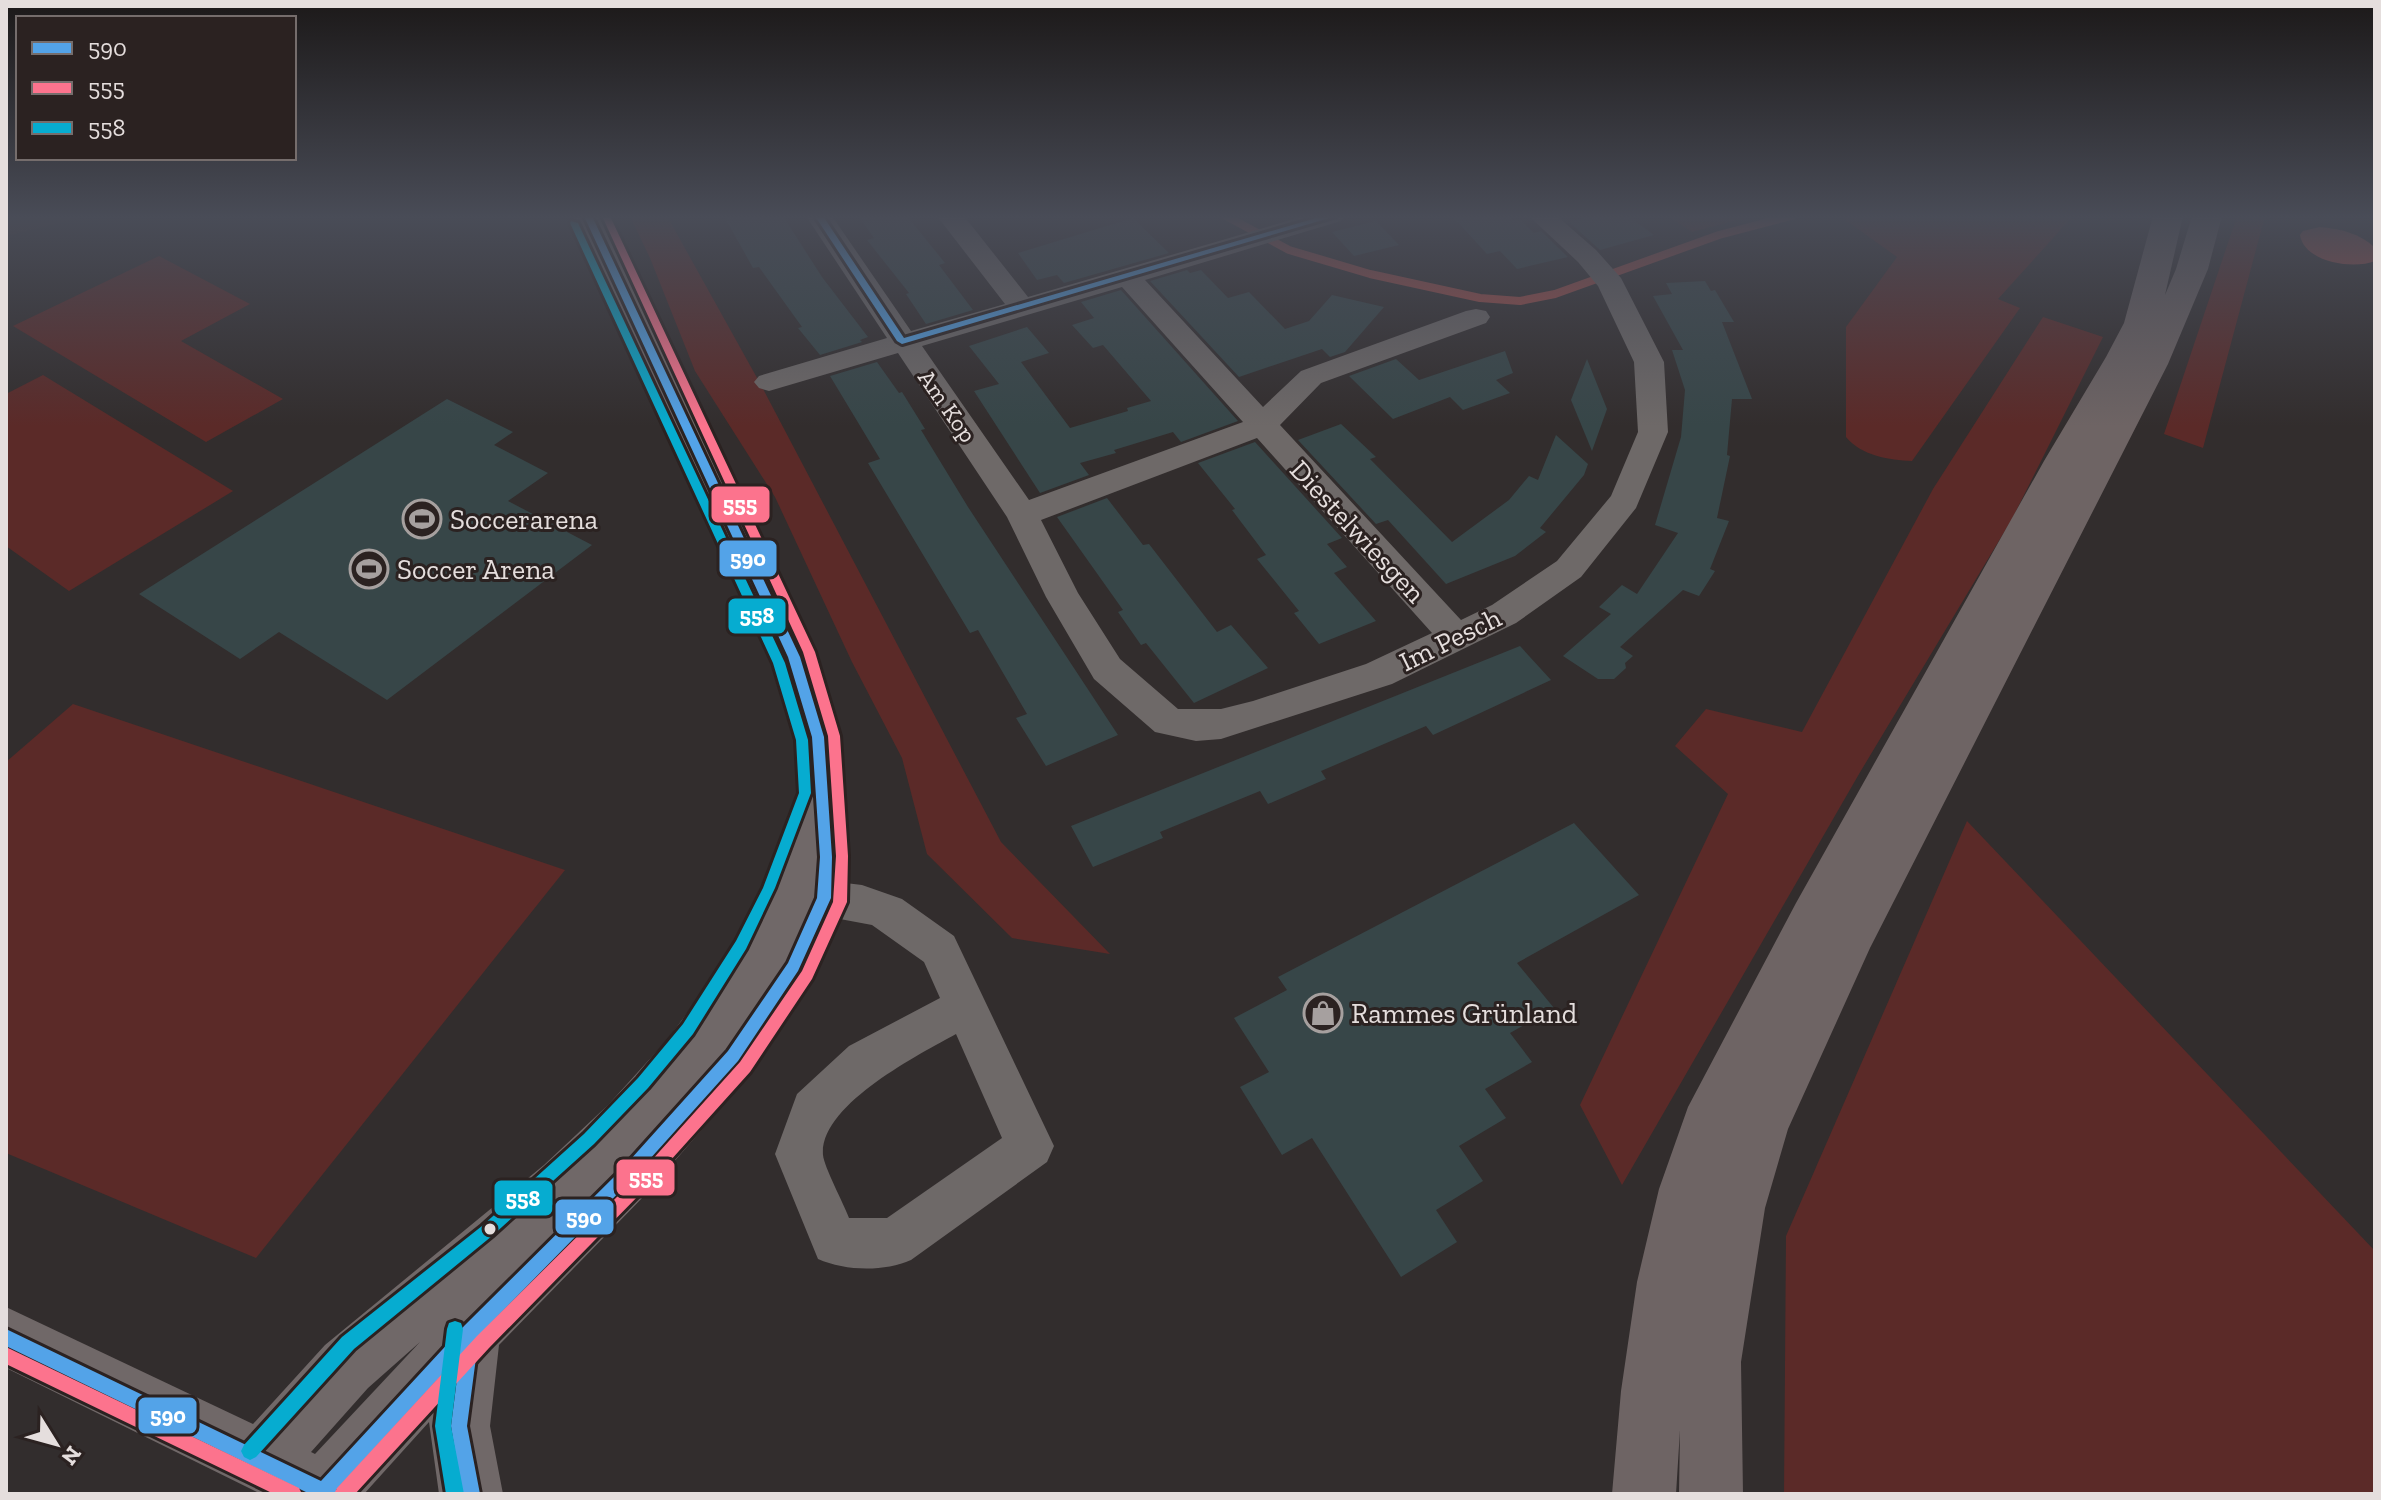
<svg xmlns="http://www.w3.org/2000/svg" width="2381" height="1500" font-family="'Zilla Slab',serif">
	<rect width="100%" height="100%" fill="#322d2d"/>
	<!-- built -->
	<path fill="#3e2f2d" d="M6,216H89L6,236Z"/>
	<!-- green -->
	<g fill="#5b2a28">
		<path d="M630,216H667L761,385L1001,842L1110,954L1012,938L927,854L902,758L852,662L775,497L695,371L650,258Z"/>
		<path d="M1668,216H1752L1692,232Z"/>
		<path d="M1840,216H2073L1998,299L2020,308L1912,461C1889,460 1862,456 1846,437V327L1897,257Z"/>
		<path d="M2237,216H2265L2203,448L2164,434Z"/>
		<path d="M159,256L250,304L181,341L283,399L206,442L13,326Z"/>
		<path d="M2043,317L2103,337L2012,519L1859,774L1622,1185L1580,1105L1728,794L1675,746L1706,709L1802,732L1933,489Z"/>
		<path d="M43,375L233,491L69,591L6,546V394Z"/>
		<path d="M73,704L565,870L256,1258L6,1153V762Z"/>
		<path d="M1967,821L2375,1251V1494H1784L1786,1236Z"/>
	</g>
	<!-- water -->
	<path fill="#a64d47" d="M2320,227C2340,229 2360,233 2375,248V261C2353,270 2304,262 2300,235L2303,231Z"/>
	<g fill="none" stroke-linecap="round" stroke-linejoin="round">
		<!-- stream -->
		<path stroke="#a64d47" stroke-width="8" d="M1226,216L1289,250L1370,274L1480,298L1520,301L1555,294L1719,235L1791,216"/>
	</g>
	<!-- building -->
	<g fill="#374648">
		<path d="M724,216H783L822,277L868,337L860,340L862,342L820,355L798,328L802,327L759,267L753,268Z"/>
		<path d="M858,216H907L945,263L939,265L973,310L926,324L906,294L909,293L867,240L874,238Z"/>
		<path d="M1452,216H1509L1514,221L1520,219L1534,233L1541,231L1568,257L1517,269L1500,251L1487,254Z"/>
		<path d="M1590,216H1628L1654,235L1600,250L1569,222Z"/>
		<path d="M1133,218L1169,253L1064,283L1057,275L1037,280L1018,253Z"/>
		<path d="M1376,221L1399,245L1354,256L1332,232Z"/>
		<path d="M1187,270L1190,273L1201,270L1228,298L1249,292L1285,329L1309,321L1332,295L1384,307L1345,352L1330,357L1322,349L1239,377L1150,281Z"/>
		<path d="M1705,281L1711,291L1715,290L1734,322H1722L1752,399H1732L1727,455L1730,456L1717,518L1729,521L1710,569L1715,571L1699,596L1683,590L1620,647L1633,656L1625,663L1626,668L1614,679H1598L1563,656L1611,614L1599,607L1622,585L1637,594L1678,533L1655,525L1681,437L1685,390L1672,350H1683L1653,296L1672,294L1666,283Z"/>
		<path d="M1121,290L1238,421L1181,442L1173,432L1114,450L1116,453L1080,463L1089,475L1040,493L974,391L999,384L969,346L1027,327L1049,353L1021,362L1070,428L1128,411L1127,408L1151,401L1103,345L1093,348L1072,325L1094,318L1081,302Z"/>
		<path d="M1505,351L1513,373L1496,380L1510,393L1463,410L1450,397L1393,419L1349,376L1396,359L1419,380Z"/>
		<path d="M1587,359L1607,409L1592,451L1571,400Z"/>
		<path d="M877,362L899,393L902,392L925,429L921,430L968,507L1118,735L1046,766L1016,718L1027,714L978,630L970,633L868,463L880,459L830,376Z"/>
		<path d="M447,399L513,432L494,445L548,473L508,501L592,545L387,700L279,632L240,659L139,594Z"/>
		<path d="M1341,424L1376,457L1370,459L1452,542L1509,500L1529,476L1538,480L1556,435L1588,464L1584,475L1540,528L1546,532L1515,556L1446,584L1388,520L1376,524L1298,440Z"/>
		<path d="M1255,442L1342,538L1327,544L1347,567L1334,573L1376,621L1319,644L1294,613L1299,611L1257,559L1266,555L1232,510L1235,509L1198,463Z"/>
		<path d="M1107,498L1143,545L1149,544L1217,632L1231,625L1268,668L1194,703L1146,643L1141,645L1118,612L1123,610L1057,517Z"/>
		<path d="M1520,646L1551,680L1433,735L1426,726L1321,771L1326,779L1268,804L1260,791L1160,832L1163,838L1093,867L1071,826Z"/>
		<path d="M1574,823L1639,895L1517,963L1554,1008L1510,1033L1532,1062L1485,1089L1506,1118L1459,1146L1483,1181L1436,1210L1457,1242L1401,1277L1312,1138L1282,1155L1240,1087L1269,1072L1234,1018L1287,990L1278,977Z"/>
	</g>
	<g fill="none" stroke-linecap="round" stroke-linejoin="round">
		<!-- minor -->
		<g fill="#6e6968" fill-rule="evenodd">
			<path d="M806,216H832L911,331L1005,304L937,216H964L1028,297L1304,216H1345L1341,221L1145,280L1263,407L1301,371L1466,311L1476,309L1486,311L1490,317L1486,323L1321,383L1280,425L1461,620L1492,605L1557,561L1611,496L1638,432L1634,362L1598,286L1578,262L1529,216H1557L1596,250L1621,278L1664,362L1668,432L1636,508L1581,577L1516,623L1392,684L1221,739L1196,741L1155,732L1094,679L1046,597L1007,517L898,353L769,391L759,388L754,382L759,376L887,338ZM1122,287L1243,422L1029,500L922,346ZM1257,438L1432,633L1366,664L1253,701L1221,709H1178L1120,659L1078,593L1041,520Z"/>
			<path d="M796,877L862,885L902,899L954,936L1054,1146L1047,1162L911,1260C884,1272 845,1271 818,1259L775,1154L797,1094L849,1046L940,998L924,962L872,925L781,908L775,895L781,882ZM956,1034L1002,1138L887,1218H849C844,1204 824,1167 823,1155C819,1105 920,1054 956,1034Z"/>
		</g>
		<!-- major -->
		<path fill="#706868" fill-rule="evenodd" d="M573,216H603L815,657L840,737L849,857L848,898L811,983L751,1073L646,1194L499,1345L490,1426L503,1494H439L429,1422L364,1494H261L6,1368V1307L253,1424L325,1345L544,1165L608,1105L667,1040L719,970L744,928L799,796L796,737L773,657ZM420,1342L315,1454L311,1452L368,1388Z"/>
		<!-- highway -->
		<path fill="#6e6464" fill-rule="evenodd" d="M2153,216H2183L2165,295L2176,269L2192,216H2222L2208,269L2168,364L1870,948L1788,1129L1765,1208L1741,1362L1743,1494H1679L1680,1430L1676,1494H1612L1621,1391L1637,1282L1659,1189L1688,1107L1796,903L2044,461L2106,357L2124,323Z"/>
		<!-- bus-1 casing -->
		<g stroke="#2b2221" stroke-width="6">
			<g id="bus-1">
				<path d="M584,216H592L800,657L824,737L832,857L831,898L798,971L738,1061L631,1180L479,1335L467,1426L480,1494H462L451,1426L460,1355L336,1490L338,1494H310L6,1346V1329L321,1481L465,1325L621,1170L728,1051L788,963L817,898L820,857L812,737L788,657Z"/>
				<path d="M815,216H823L904,338L1323,216H1336L902,344L897,341Z"/>
			</g>
		</g>
		<!-- bus-2 casing -->
		<g stroke="#2b2221" stroke-width="6">
			<g id="bus-2">
				<path d="M602,216H610L815,652L840,736L848,856L847,902L812,979L750,1072L643,1191L489,1348L355,1494H334L337,1488L477,1336L633,1181L740,1062L802,971L833,902L836,856L828,736L803,652Z"/>
				<path d="M6,1347L299,1488L302,1494H274L6,1364Z"/>
			</g>
		</g>
		<!-- bus-3 casing -->
		<g stroke="#2b2221" stroke-width="6">
			<g id="bus-3">
				<path d="M571,221L578,223L785,663L808,740L811,793L775,888L746,949L693,1034L648,1088L594,1144L492,1236L354,1349L256,1457L250,1460L244,1457L241,1451L244,1445L342,1337L482,1226L584,1134L638,1078L683,1024L736,941L763,888L799,793L796,740L773,663L570,223Z"/>
				<path d="M455,1321L461,1323L463,1329L451,1426L464,1494H446L435,1426L447,1329L449,1323Z"/>
			</g>
		</g>
		<!-- bus-1 -->
		<use href="#bus-1" fill="#53a3e8" fill-rule="evenodd"/>
		<!-- bus-2 -->
		<use href="#bus-2" fill="#fc738d" fill-rule="evenodd"/>
		<!-- bus-3 -->
		<use href="#bus-3" fill="#06acd0" fill-rule="evenodd"/>
	</g>
	<!-- sky -->
	<linearGradient id="sky" x2="0" y2="1"><stop stop-color="#1c1919"/><stop offset="0.51" stop-color="#494c57"/><stop offset="1" stop-color="#494c57" stop-opacity="0"/></linearGradient>
	<rect width="2381" height="426" fill="url(#sky)"/>
	<!-- icons -->
	<defs>
		<g id="stadium-ring" transform="scale(2)"><circle r="9.5" fill="#2b2221" stroke="#a6a09f" stroke-width="1.5"/><path d="M0-5a6.5 5 0 1 0 0 10a6.5 5 0 1 0 0-10ZM-3.5-1.8h7v3.6h-7Z" fill="#a6a09f"/></g>
		<g id="shop-ring" transform="scale(2)"><circle r="9.5" fill="#2b2221" stroke="#a6a09f" stroke-width="1.5"/><path d="M-5-2.5h2.3a2.7 3.5 0 0 1 5.4 0H5L5.5 6h-11ZM-1.5-2.5h3a1.5 2.3 0 0 0-3 0Z" fill="#a6a09f"/></g>
	</defs>
	<g fill-rule="evenodd">
		<use href="#stadium-ring" x="422" y="519"/>
		<use href="#stadium-ring" x="369" y="569"/>
		<use href="#shop-ring" x="1323" y="1013"/>
	</g>
	<!-- markers -->
	<circle fill="#e5dedd" stroke="#2b2221" stroke-width="3" cx="490" cy="1229" r="7"/>
	<g text-anchor="middle" stroke-width="6" stroke-linejoin="round" paint-order="stroke">
		<!-- far-street labels -->
		<g font-size="24" fill="#e5dedd" stroke="#2b2221">
			<text transform="translate(947 406) rotate(55)" y="8">Am Kop</text>
		</g>
		<!-- poi labels -->
		<g font-size="28" fill="#e5dedd" stroke="#2b2221" text-anchor="start">
			<text x="450" y="529">Soccerarena</text>
			<text x="397" y="579">Soccer Arena</text>
			<text x="1351" y="1023">Rammes Grünland</text>
		</g>
		<!-- street labels -->
		<g font-size="28" fill="#e5dedd" stroke="#2b2221">
			<text transform="translate(1358 531) rotate(47)" y="10">Diestelwiesgen</text>
			<text transform="translate(1450 639) rotate(-26)" y="10">Im Pesch</text>
		</g>
	</g>
	<g stroke="#2b2221" stroke-width="3">
		<rect x="710" y="485" width="61" height="39" rx="8" fill="#fc738d"/>
		<rect x="718" y="539" width="60" height="39" rx="8" fill="#53a3e8"/>
		<rect x="727" y="597" width="60" height="38" rx="8" fill="#06acd0"/>
		<rect x="615" y="1158" width="61" height="39" rx="8" fill="#fc738d"/>
		<rect x="493" y="1179" width="61" height="38" rx="8" fill="#06acd0"/>
		<rect x="554" y="1198" width="61" height="38" rx="8" fill="#53a3e8"/>
		<rect x="137" y="1396" width="61" height="39" rx="8" fill="#53a3e8"/>
	</g>
	<g font-size="22" text-anchor="middle" font-weight="bold" fill="#fff">
		<text x="740" y="512">555</text>
		<text x="748" y="566">590</text>
		<text x="757" y="623">558</text>
		<text x="646" y="1185">555</text>
		<text x="523" y="1206">558</text>
		<text x="584" y="1225">590</text>
		<text x="168" y="1423">590</text>
	</g>
	<!-- border -->
	<rect width="2381" height="1500" fill="none" stroke="#e5dedd" stroke-width="16"/>
	<!-- legend -->
	<rect x="16" y="16" width="280" height="144" fill="#2b2221" stroke="#756d6c" stroke-width="2"/>
	<rect x="32" y="42" width="40" height="12" fill="#53a3e8" stroke="#756d6c" stroke-width="2"/>
	<text x="88" y="56" font-size="24" fill="#e5dedd">590</text>
	<rect x="32" y="82" width="40" height="12" fill="#fc738d" stroke="#756d6c" stroke-width="2"/>
	<text x="88" y="96" font-size="24" fill="#e5dedd">555</text>
	<rect x="32" y="122" width="40" height="12" fill="#06acd0" stroke="#756d6c" stroke-width="2"/>
	<text x="88" y="136" font-size="24" fill="#e5dedd">558</text>
	<!-- north arrow -->
	<g transform="translate(56 1444) rotate(127)" stroke="#2b2221" stroke-width="6" paint-order="stroke">
	<path d="M0-6L14 30L0 20L-14 30Z" fill="#e5dedd"/>
	<text y="-12" font-size="22" font-weight="bold" text-anchor="middle" fill="#e5dedd">N</text>
	</g>
</svg>
